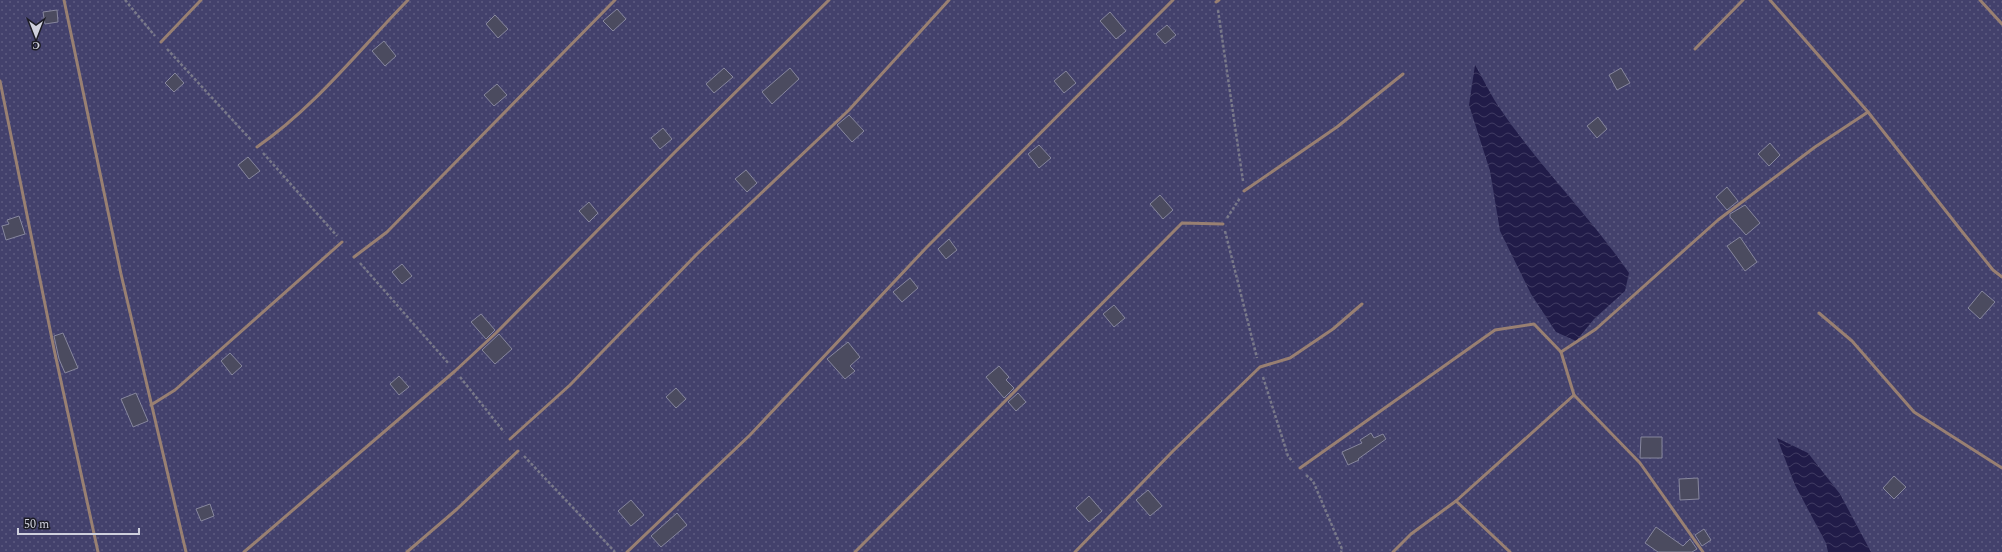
<svg xmlns="http://www.w3.org/2000/svg" width="2002" height="552" font-family="Spectral,serif">
	<defs>
		<pattern id="garden-dots" width="8" height="8" patternUnits="userSpaceOnUse"><rect width="8" height="8" fill="#43416c"/><path d="M2 2h.1M6 6h.1" fill="none" stroke="#5d5b81" stroke-width="1.8" stroke-linecap="round"/></pattern>
		<pattern id="water-waves" width="16" height="10" patternUnits="userSpaceOnUse"><rect width="16" height="10" fill="#211c49"/><path d="M0 5q4-4 8 0t8 0" fill="none" stroke="#403c63"/></pattern>
	</defs>
	<rect width="100%" height="100%" fill="#343448"/>
	<!-- garden -->
	<rect fill="url(#garden-dots)" x="0" y="0" width="2002" height="552"/>
	<!-- water -->
	<g fill="url(#water-waves)">
		<path d="M1475,65C1484,80 1491,96 1501,110C1540,167 1590,216 1629,273L1625,291L1594,319L1576,341L1556,332L1531,294L1500,231L1490,171L1469,105Z"/>
		<path d="M1777,438L1808,453L1840,494L1871,552H1828L1826,543L1795,485Z"/>
	</g>
	<!-- building -->
	<g fill="#4b4b5f" stroke="#87879e">
		<path d="M617,9L626,19L613,31L603,21Z"/>
		<path d="M57,10L58,22L45,24L43,12Z"/>
		<path d="M1110,12L1126,31L1116,39L1100,21Z"/>
		<path d="M495,15L508,29L498,38L486,24Z"/>
		<path d="M1167,25L1176,35L1165,44L1156,34Z"/>
		<path d="M384,41L396,56L385,66L372,51Z"/>
		<path d="M724,68L733,77L714,93L706,84Z"/>
		<path d="M790,68L799,79L772,104L762,92Z"/>
		<path d="M1621,68L1630,83L1617,90L1609,75Z"/>
		<path d="M1066,71L1076,83L1064,93L1054,81Z"/>
		<path d="M175,73L184,83L174,92L165,83Z"/>
		<path d="M497,84L507,95L494,106L484,95Z"/>
		<path d="M849,115L864,131L852,142L837,125Z"/>
		<path d="M1598,117L1607,129L1597,138L1587,126Z"/>
		<path d="M663,128L672,139L660,149L651,138Z"/>
		<path d="M1770,143L1780,155L1769,166L1758,154Z"/>
		<path d="M1039,145L1051,158L1039,168L1028,154Z"/>
		<path d="M248,157L260,171L249,179L238,165Z"/>
		<path d="M746,170L757,183L747,192L735,179Z"/>
		<path d="M1727,187L1738,201L1727,210L1716,197Z"/>
		<path d="M1160,195L1173,210L1163,219L1150,204Z"/>
		<path d="M589,202L598,213L589,222L579,211Z"/>
		<path d="M1745,205L1760,223L1746,235L1730,217V214Z"/>
		<path d="M19,216L25,234L6,240L2,226L9,224L7,220Z"/>
		<path d="M1740,237L1757,262L1745,271L1727,246Z"/>
		<path d="M949,239L957,250L946,259L938,249Z"/>
		<path d="M402,264L412,276L402,284L392,272Z"/>
		<path d="M910,278L918,288L902,302L893,292Z"/>
		<path d="M1982,291L1995,302L1980,319L1968,308Z"/>
		<path d="M1114,305L1125,318L1114,327L1103,314Z"/>
		<path d="M481,314L495,330L486,339L471,322Z"/>
		<path d="M63,333L78,368L65,373L59,359L54,336Z"/>
		<path d="M499,334L512,349L495,364L482,350Z"/>
		<path d="M848,342L860,357L850,366L855,371L845,379L827,359Z"/>
		<path d="M230,353L242,366L232,375L221,361Z"/>
		<path d="M999,366L1009,377L1006,380L1014,388L1004,398L986,377Z"/>
		<path d="M399,376L409,387L399,395L390,384Z"/>
		<path d="M676,388L686,399L676,408L666,397Z"/>
		<path d="M136,393L148,421L133,427L121,399Z"/>
		<path d="M1018,393L1026,402L1016,411L1008,402Z"/>
		<path d="M1371,433L1374,438L1383,434L1386,439L1358,459L1359,460L1348,465L1342,452L1362,443L1360,440Z"/>
		<path d="M1641,437H1662V458H1640Z"/>
		<path d="M1894,476L1906,487L1894,499L1883,488Z"/>
		<path d="M1698,478L1699,499L1680,500L1679,479Z"/>
		<path d="M1148,490L1162,506L1150,516L1136,500Z"/>
		<path d="M1089,496L1102,511L1089,522L1076,508Z"/>
		<path d="M631,500L644,515L631,526L618,511Z"/>
		<path d="M210,504L214,516L201,521L196,509Z"/>
		<path d="M677,513L687,525L661,547L651,536Z"/>
		<path d="M1656,527L1683,546L1690,539L1697,549L1692,552H1658L1645,543Z"/>
		<path d="M1704,529L1711,540L1702,546L1695,535Z"/>
	</g>
	<g fill="none" stroke-linecap="round" stroke-linejoin="round">
		<!-- path -->
		<g stroke="#79798a" stroke-width="2.5" stroke-dasharray="3 2" stroke-linecap="butt">
			<path d="M125,0L155,36"/>
			<path d="M1218,10L1243,181"/>
			<path d="M167,49L252,141"/>
			<path d="M263,153L337,236"/>
			<path d="M1227,218L1240,198"/>
			<path d="M1225,231L1257,358"/>
			<path d="M360,263L449,364"/>
			<path d="M460,377L504,432"/>
			<path d="M1263,377L1288,456L1293,462"/>
			<path d="M524,456L615,552"/>
			<path d="M1306,475L1313,481L1342,549L1341,552"/>
		</g>
		<!-- lane -->
		<g stroke="#998072" stroke-width="3">
			<path d="M64,0L121,274L186,552"/>
			<path d="M1770,0L1868,112L1960,229L1993,270L2002,277"/>
			<path d="M1980,0L2002,24"/>
			<path d="M1216,2L1219,0"/>
			<path d="M161,42L201,0"/>
			<path d="M1695,49L1743,0"/>
			<path d="M0,81L54,349L98,552"/>
			<path d="M257,147C315,107 359,50 408,0"/>
			<path d="M1244,191L1337,127L1403,74"/>
			<path d="M354,257L387,232L615,0"/>
			<path d="M1819,313L1852,341L1914,412L2002,468"/>
			<path d="M1561,352L1596,329L1718,220L1815,147L1868,112"/>
			<path d="M151,405L175,390L342,242"/>
			<path d="M510,439L570,385L697,254L849,110L949,0"/>
			<path d="M1300,468L1495,330L1534,324L1561,352L1574,395L1640,463L1703,552"/>
			<path d="M1456,501L1510,552"/>
			<path d="M244,552L455,371L496,333L675,152L829,0"/>
			<path d="M407,552L457,509L518,451"/>
			<path d="M627,552L750,435L926,248L1173,0"/>
			<path d="M855,552L1182,223L1223,224"/>
			<path d="M1075,552L1173,451L1260,367L1290,358L1333,329L1362,304"/>
			<path d="M1393,552L1411,534L1456,501L1574,395"/>
		</g>
	</g>
	<!-- north arrow -->
	<g transform="translate(36 36) rotate(180)" stroke="#1d1d26" stroke-width="3" paint-order="stroke">
	<path d="M0-3L7 15L0 10L-7 15Z" fill="#d0d1dd"/>
	<text y="-6" font-size="11" font-weight="bold" text-anchor="middle" fill="#d0d1dd">С</text>
	</g>
	<!-- scale -->
	<path d="M18 528v6h121v-6" fill="none" stroke="#d0d1dd" stroke-width="2"/>
	<text x="24" y="528" font-size="12" fill="#d0d1dd" stroke="#1d1d26" stroke-width="3" paint-order="stroke">50 m</text>
</svg>
